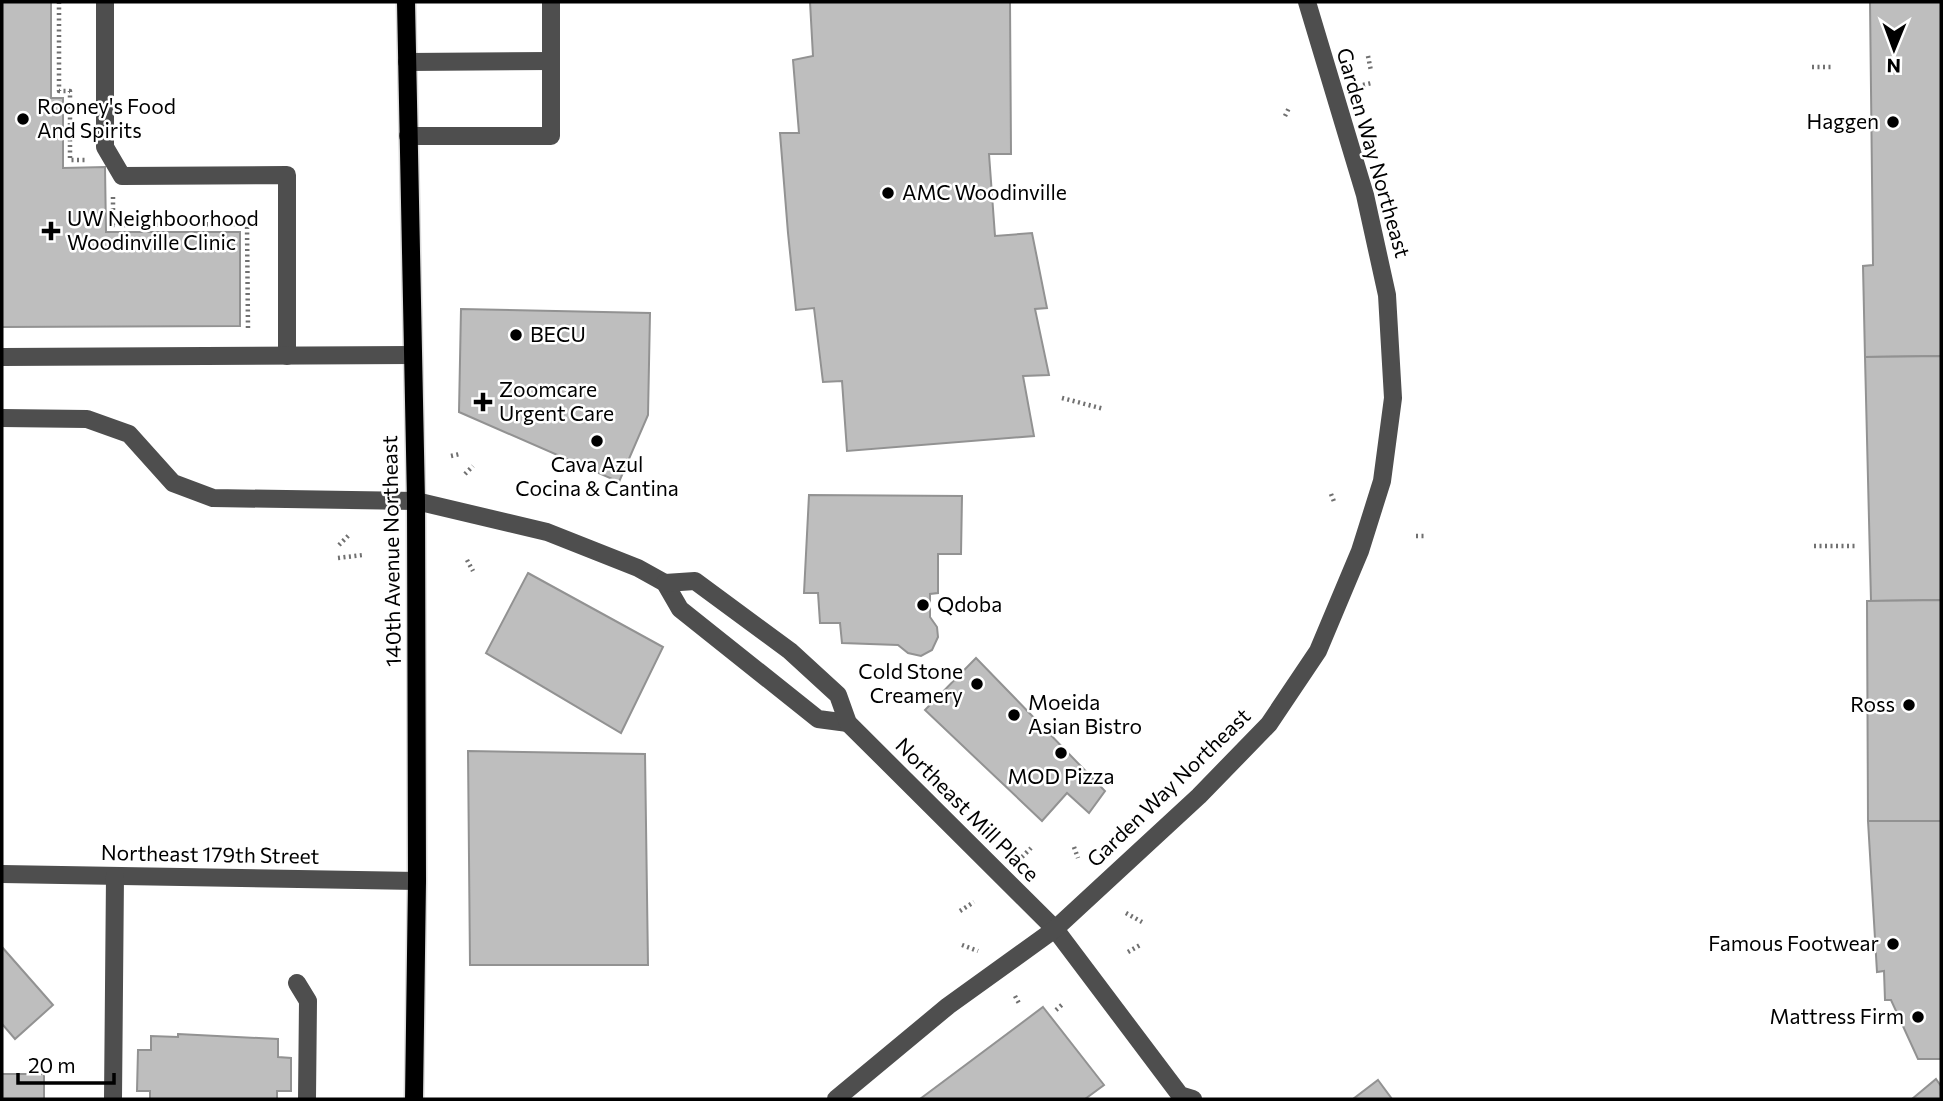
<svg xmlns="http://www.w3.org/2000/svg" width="1943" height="1101" font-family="Commissioner,sans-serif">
	<rect width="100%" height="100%" fill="#fff"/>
	<!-- building -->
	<g fill="#bebebe" stroke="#929292" stroke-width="2">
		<path d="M2,2H51V98H63V168L105,167L106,232H240V326L2,327Z"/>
		<path d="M810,2H1010L1011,154H989L995,236L1032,233L1047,308L1035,309L1049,375L1023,376L1034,436L847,451L842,381L823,382L814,308L796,310L788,233L780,133H799L793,60L813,56Z"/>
		<path d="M1870,2H1941V356L1865,357L1863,266L1873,265Z"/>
		<path d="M461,309L650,313L648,415L619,482L459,412Z"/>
		<path d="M1941,356V600L1871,601L1865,357Z"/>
		<path d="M809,495L962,496L961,554H938V593L930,594V617L937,627L938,637L932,650L921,656L908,653L898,645L842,643L840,623H820L818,593H804Z"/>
		<path d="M528,573L663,647L621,733L486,653Z"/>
		<path d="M1941,600V821H1868L1867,601Z"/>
		<path d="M976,658L1105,791L1089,813L1067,793L1042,821L925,710Z"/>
		<path d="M468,751L645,754L648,965H470Z"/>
		<path d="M1868,821H1941V1059H1918L1891,1000H1885L1884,971L1877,972Z"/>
		<path d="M2,947L53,1005L15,1039L2,1024Z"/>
		<path d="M1043,1007L1104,1085L1085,1099H920Z"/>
		<path d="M178,1034L278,1039V1057L291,1058V1091H277V1099H150V1091H137L138,1050H151V1036L178,1037Z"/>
		<rect x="2" y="1074" width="42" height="25"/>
		<path d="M1936,1079L1941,1086V1099H1912Z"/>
		<path d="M1378,1080L1392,1099H1353Z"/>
	</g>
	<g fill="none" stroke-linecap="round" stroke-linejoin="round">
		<!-- major casing -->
		<g stroke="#dbdbdb" stroke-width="21">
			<path id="major" d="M406,2L416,501L417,881L414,1099"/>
		</g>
		<!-- path -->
		<g stroke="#707070" stroke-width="4.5" stroke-dasharray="2 3.5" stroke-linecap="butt">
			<path d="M59,2V91H70V160H85"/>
			<path d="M1368,56L1371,71"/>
			<path d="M1812,67H1831"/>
			<path d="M1363,85L1372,83"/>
			<path d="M1285,116L1289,108"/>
			<path d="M113,197V225L247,224L248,330"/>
			<path d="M1062,398L1104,409"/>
			<path d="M451,456L460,454"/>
			<path d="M465,474L473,466"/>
			<path d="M1331,494L1335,504"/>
			<path d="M1416,536H1425"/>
			<path d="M339,545L349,535"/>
			<path d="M1814,546H1856"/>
			<path d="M338,558L363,555"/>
			<path d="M467,560L473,571"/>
			<path d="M1074,847L1078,858"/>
			<path d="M1022,857L1031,848"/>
			<path d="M960,911L974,902"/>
			<path d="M1126,913L1142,922"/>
			<path d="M962,945L978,951"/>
			<path d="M1128,952L1140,945"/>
			<path d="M1015,996L1020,1005"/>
			<path d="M1056,1010L1064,1003"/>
		</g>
		<!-- minor -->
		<g stroke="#4e4e4e" stroke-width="18">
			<path d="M105,2V147L122,176L287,175V356"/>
			<path d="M407,62L551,61"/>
			<path d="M408,136H551V2"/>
			<path d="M2,357L412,355"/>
			<path d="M2,418L87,419L129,434L173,483L213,498L416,501L547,532L638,568L665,583L680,609L818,719L848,723"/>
			<path d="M665,583L695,581L790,651L838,695L848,723L1055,929L1180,1095L1193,1099"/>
			<path d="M2,874L417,881"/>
			<path d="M297,983L308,1001L307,1099"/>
			<path d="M113,1099L115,876"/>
			<path d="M836,1099L948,1006L1055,929L1199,796L1269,724L1318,651L1360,551L1382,481L1393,398L1387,295L1365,195L1307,2"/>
		</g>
		<!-- major -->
		<use href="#major" stroke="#000" stroke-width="18"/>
	</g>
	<!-- markers -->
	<g fill="#000" stroke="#fff" stroke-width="2.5">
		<circle cx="23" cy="119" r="7"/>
		<circle cx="1893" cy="122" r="7"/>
		<circle cx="888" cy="193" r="7"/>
		<path d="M47.5 220.5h7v7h7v7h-7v7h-7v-7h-7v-7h7z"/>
		<circle cx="516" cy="335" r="7"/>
		<path d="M479.5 391.5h7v7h7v7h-7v7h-7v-7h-7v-7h7z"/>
		<circle cx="597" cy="441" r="7"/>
		<circle cx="923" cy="605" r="7"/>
		<circle cx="977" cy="684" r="7"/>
		<circle cx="1909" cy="705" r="7"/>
		<circle cx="1014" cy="715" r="7"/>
		<circle cx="1061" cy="753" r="7"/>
		<circle cx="1893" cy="944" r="7"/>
		<circle cx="1918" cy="1017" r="7"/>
	</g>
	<g text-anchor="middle" stroke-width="5" stroke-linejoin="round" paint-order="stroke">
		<!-- poi labels -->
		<g font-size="21" fill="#000" stroke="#fff" text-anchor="start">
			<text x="37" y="114">Rooney's Food<tspan x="37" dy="24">And Spirits</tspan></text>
			<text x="1879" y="129" text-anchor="end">Haggen</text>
			<text x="902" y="200">AMC Woodinville</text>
			<text x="67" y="226">UW Neighboorhood<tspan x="67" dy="24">Woodinville Clinic</tspan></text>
			<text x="530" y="342">BECU</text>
			<text x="499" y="397">Zoomcare<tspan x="499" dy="24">Urgent Care</tspan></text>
			<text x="597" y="472" text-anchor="middle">Cava Azul<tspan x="597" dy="24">Cocina &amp; Cantina</tspan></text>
			<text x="937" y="612">Qdoba</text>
			<text x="963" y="679" text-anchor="end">Cold Stone<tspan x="963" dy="24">Creamery</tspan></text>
			<text x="1028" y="710">Moeida<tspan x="1028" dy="24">Asian Bistro</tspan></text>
			<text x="1895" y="712" text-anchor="end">Ross</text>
			<text x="1061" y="784" text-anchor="middle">MOD Pizza</text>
			<text x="1879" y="951" text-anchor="end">Famous Footwear</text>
			<text x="1904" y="1024" text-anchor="end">Mattress Firm</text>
		</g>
		<!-- street labels -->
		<g font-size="21" fill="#000" stroke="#fff">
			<text transform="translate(1373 153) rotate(74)" y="7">Garden Way Northeast</text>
			<text transform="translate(392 551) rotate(-91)" y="7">140th Avenue Northeast</text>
			<text transform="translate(1169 788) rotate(-44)" y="7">Garden Way Northeast</text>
			<text transform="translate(967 810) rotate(45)" y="7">Northeast Mill Place</text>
			<text transform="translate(210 855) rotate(1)" y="7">Northeast 179th Street</text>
		</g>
	</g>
	<!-- border -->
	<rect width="1943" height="1101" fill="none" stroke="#000000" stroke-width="7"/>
	<!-- north arrow -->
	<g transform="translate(1894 49) rotate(181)" stroke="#ffffff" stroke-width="5" paint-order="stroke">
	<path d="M0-5L12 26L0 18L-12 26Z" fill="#000000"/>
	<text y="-10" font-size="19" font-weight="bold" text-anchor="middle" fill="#000000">N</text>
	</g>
	<!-- scale -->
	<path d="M18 1073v10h96v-10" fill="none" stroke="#000000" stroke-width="3.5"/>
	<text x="28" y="1073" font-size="21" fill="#000000" stroke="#ffffff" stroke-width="5" paint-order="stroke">20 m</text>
</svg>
